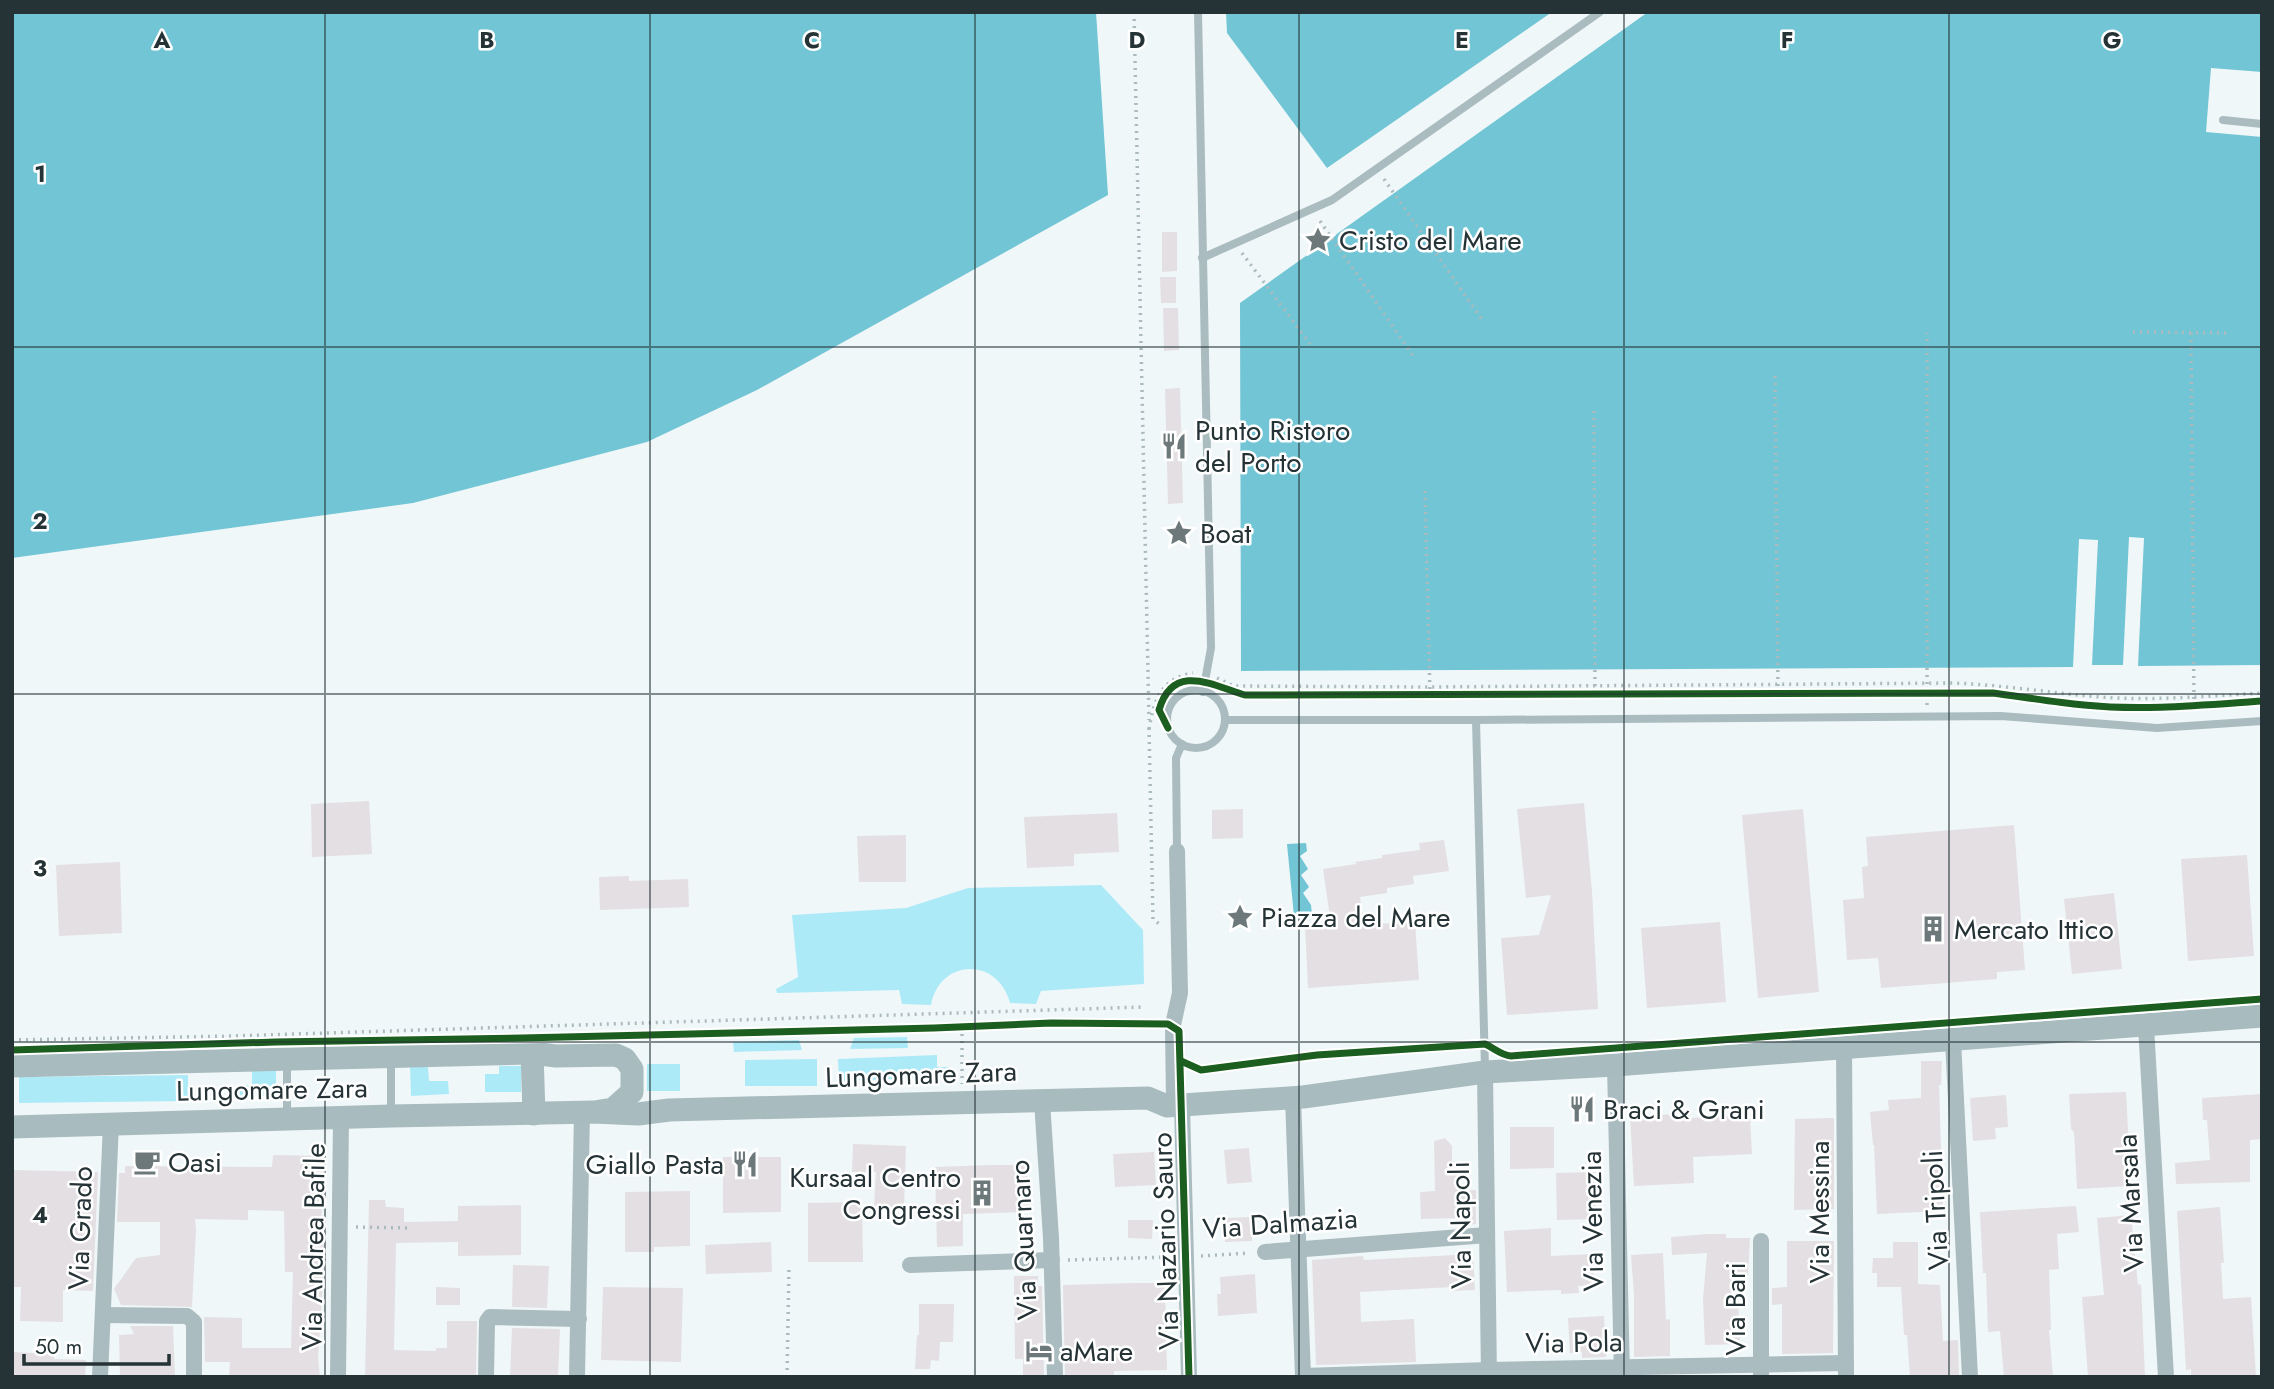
<svg xmlns="http://www.w3.org/2000/svg" width="2274" height="1389" font-family="Jost,sans-serif">
	<rect width="100%" height="100%" fill="#f0f7f9"/>
	<!-- green -->
	<g fill="#adeaf7">
		<path d="M1101,885L1143,930L1144,984L1041,991L1036,1004L1010,1003C998,957 940,958 931,1005L902,1004L899,990L777,993L776,989L798,977L792,915L906,908L968,888Z"/>
		<path d="M907,1037L908,1048L850,1049L854,1038Z"/>
		<path d="M799,1040L802,1050L734,1052L733,1042Z"/>
		<path d="M937,1055V1067H949V1077L839,1081L838,1059Z"/>
		<path d="M817,1059V1086H745V1060Z"/>
		<rect x="647" y="1064" width="33" height="27"/>
		<path d="M428,1066L429,1081H448L449,1094L411,1096L410,1067Z"/>
		<path d="M499,1066H521V1092H485V1074H499Z"/>
		<path d="M252,1071H276V1096H237V1085H252Z"/>
		<path d="M188,1075V1101L19,1103V1077Z"/>
	</g>
	<!-- water -->
	<g fill="#71c5d5">
		<path d="M12,12H1096L1108,195L757,390L647,442L413,503L12,558Z"/>
		<path d="M1226,12H1552L1327,168L1227,33Z"/>
		<path d="M1648,12H2262V72L2211,68L2206,132L2262,137V665L2138,666L2144,538L2129,537L2123,665H2092L2098,540L2079,539L2073,667L1241,671L1240,303Z"/>
		<path d="M1306,843L1307,851L1300,856L1308,869L1301,875L1309,887L1303,893L1311,905L1312,915L1294,916L1287,844Z"/>
	</g>
	<!-- building -->
	<g fill="#e3dfe2">
		<path d="M1162,232H1177V271L1162,272Z"/>
		<path d="M1160,277H1176V303H1161Z"/>
		<path d="M1163,308H1178L1179,350L1164,351Z"/>
		<path d="M1180,388L1183,503L1168,504L1165,389Z"/>
		<path d="M369,801L372,854L312,857L311,804Z"/>
		<path d="M1584,803L1592,891L1598,1009L1507,1015L1501,938L1539,935L1551,895L1526,898L1517,809Z"/>
		<path d="M1243,809V838L1212,839V810Z"/>
		<path d="M1803,809L1819,992L1758,998L1742,815Z"/>
		<path d="M1117,813L1119,852L1074,854V866L1027,868L1024,817Z"/>
		<path d="M2014,825L2025,970L1997,972V979L1881,988L1878,958L1847,960L1843,900L1864,898L1862,867L1868,866L1866,837Z"/>
		<path d="M906,835V882H859L857,836Z"/>
		<path d="M1444,840L1449,871L1413,876L1414,884L1387,888V893L1360,897L1364,924L1415,923L1419,980L1308,988L1305,925L1331,924L1323,869L1356,864L1355,862L1382,858V855L1420,850L1419,843Z"/>
		<path d="M2247,855L2254,956L2188,961L2181,859Z"/>
		<path d="M120,862L122,933L59,936L56,865Z"/>
		<path d="M629,876V881L688,879L689,907L600,910L599,877Z"/>
		<path d="M2114,893L2122,969L2072,974L2064,899Z"/>
		<path d="M1720,922L1726,1002L1647,1008L1641,928Z"/>
		<path d="M1921,1061H1942L1941,1085H1939L1943,1211L1877,1214L1874,1145H1873L1870,1112L1889,1110L1888,1100L1921,1098Z"/>
		<path d="M2126,1092L2131,1186L2077,1189L2074,1132L2071,1129L2069,1094Z"/>
		<path d="M2262,1094V1139L2250,1140V1182L2176,1184L2175,1163L2210,1160L2207,1120H2203L2202,1098Z"/>
		<path d="M2006,1095L2008,1127L1995,1128L1996,1139L1973,1141L1970,1098Z"/>
		<path d="M1690,1113V1118L1744,1115V1119L1750,1118L1752,1154L1693,1157L1694,1183L1634,1186L1630,1117Z"/>
		<path d="M1834,1118V1209L1794,1210L1795,1119Z"/>
		<path d="M1510,1127H1554V1168L1510,1169Z"/>
		<path d="M1445,1138L1452,1146V1161H1457L1458,1191L1476,1190V1224L1465,1225L1464,1218L1421,1219L1420,1192L1435,1191L1434,1141Z"/>
		<path d="M853,1144L906,1146L904,1208L874,1207L876,1172H852Z"/>
		<path d="M1249,1148L1252,1182L1227,1184L1224,1150Z"/>
		<path d="M1154,1152L1156,1185L1115,1187L1113,1154Z"/>
		<path d="M273,1155L325,1156L320,1241L324,1240V1269L318,1358L320,1377H229L230,1362H205L204,1317L242,1318V1348H291L293,1272H285L284,1211L248,1210V1220L195,1219L196,1230L192,1307L121,1305L114,1289L136,1258L160,1255V1222H117L119,1173H125V1166L272,1167Z"/>
		<path d="M723,1157H781V1212L723,1213Z"/>
		<path d="M989,1165H1027L1028,1212L963,1214V1246L937,1247L935,1167Z"/>
		<path d="M12,1170L98,1172L93,1291L63,1290V1322L20,1321L21,1287H12Z"/>
		<path d="M1595,1172L1596,1219L1557,1220L1556,1173Z"/>
		<path d="M690,1191V1246L654,1247V1252H625V1192Z"/>
		<path d="M369,1200H385L386,1207L404,1208V1222L458,1221V1206L521,1205V1255L458,1256V1242L396,1243L394,1350L436,1351V1348H447V1321H477L476,1377H365Z"/>
		<path d="M862,1202L863,1262H808V1203Z"/>
		<path d="M2076,1206L2079,1232L2057,1234L2059,1269L2049,1270L2051,1330H2049L2053,1377H2004L2000,1331L1988,1332L1986,1273H1983L1980,1212Z"/>
		<path d="M2220,1207L2224,1263H2221L2223,1299L2251,1297L2256,1377H2191V1369L2186,1370L2177,1211Z"/>
		<path d="M2131,1215L2138,1285L2141,1284L2145,1377H2088L2082,1297L2104,1295L2097,1218Z"/>
		<path d="M1251,1217L1252,1241L1225,1242L1224,1218Z"/>
		<path d="M1128,1220H1153L1152,1239L1128,1238Z"/>
		<path d="M1551,1228V1256L1593,1254L1594,1285L1578,1286L1579,1293L1561,1294V1290L1507,1292L1504,1231Z"/>
		<path d="M1708,1234H1726V1238H1750L1748,1276H1737L1740,1344L1705,1345L1703,1299L1707,1253L1672,1255L1671,1237Z"/>
		<path d="M1787,1241H1834L1833,1353L1782,1354V1304L1772,1305V1288L1787,1287Z"/>
		<path d="M771,1242L772,1272L706,1274L705,1245Z"/>
		<path d="M1893,1242H1918V1284L1940,1285L1943,1341L1958,1340L1959,1377H1910L1907,1335H1904L1901,1287H1877V1273H1872L1873,1258H1893Z"/>
		<path d="M1663,1253L1666,1320L1670,1319V1356L1634,1357V1294L1631,1255Z"/>
		<path d="M1473,1254L1475,1290L1453,1291L1452,1287L1360,1292L1361,1322L1414,1319L1416,1362L1316,1365L1312,1260L1363,1256L1364,1260Z"/>
		<path d="M513,1265L549,1266L547,1308L512,1307Z"/>
		<path d="M1255,1274L1257,1313L1218,1316L1217,1294H1221L1220,1277Z"/>
		<path d="M1014,1276H1038V1286H1042L1044,1377H1023V1359H1015Z"/>
		<path d="M1133,1283H1165L1167,1370L1114,1371V1377H1065L1063,1285Z"/>
		<path d="M436,1287L460,1288V1305H436Z"/>
		<path d="M603,1287L683,1288L681,1362L601,1360Z"/>
		<path d="M919,1304H954L953,1342H940L939,1361L931,1360L930,1369H915L917,1335H919Z"/>
		<path d="M1604,1316L1606,1357L1582,1358V1352L1570,1353L1568,1318Z"/>
		<path d="M130,1326H173L175,1376L120,1377L119,1335L134,1334Z"/>
		<path d="M512,1328L560,1329L558,1377H510Z"/>
		<path d="M12,1352L54,1354V1359L86,1360L85,1377H12Z"/>
	</g>
	<g fill="none" stroke-linecap="round" stroke-linejoin="round">
		<!-- path -->
		<g stroke="#abbabd" stroke-width="3.5" stroke-dasharray="2 5" stroke-linecap="butt">
			<path d="M1134,12L1149,720"/>
			<path d="M1384,179L1483,321"/>
			<path d="M1320,221L1414,357"/>
			<path d="M1242,253L1310,344"/>
			<path d="M2133,332L2231,333"/>
			<path d="M2191,333L2194,706"/>
			<path d="M1775,376L1778,693"/>
			<path d="M1594,411L1595,694"/>
			<path d="M1425,491L1430,695"/>
			<path d="M1217,678L1234,686L1429,687L1954,683C2003,685 2051,693 2100,697C2154,701 2208,696 2262,693"/>
			<path d="M1927,705V333"/>
			<path d="M1149,728L1153,919L1162,926"/>
			<path d="M1149,729C1154,700 1161,678 1193,673"/>
			<path d="M962,1027V1084"/>
			<path d="M12,1040L232,1036L1144,1007"/>
			<path d="M356,1227L410,1228"/>
			<path d="M1201,1256L1249,1253"/>
			<path d="M1068,1260L1169,1257"/>
			<path d="M787,1377L789,1266"/>
		</g>
		<!-- lane -->
		<g stroke="#aabcc0" stroke-width="8">
			<path d="M1198,12L1211,648L1203,692"/>
			<path d="M2223,120L2262,124"/>
			<path d="M1202,258L1332,200L1600,12"/>
			<circle cx="1196" cy="719" r="29"/>
			<path d="M1225,720H1476L2001,716L2157,728L2262,721"/>
			<path d="M1476,720L1485,1069"/>
			<path d="M1177,851L1176,758L1182,744"/>
			<path d="M287,1060V1117"/>
			<path d="M391,1113V1059"/>
		</g>
		<!-- street -->
		<g stroke="#aabcc0" stroke-width="16">
			<path d="M2146,1026L2166,1377"/>
			<path d="M1953,1040L1970,1377"/>
			<path d="M1844,1046L1846,1377"/>
			<path d="M1615,1065L1622,1377"/>
			<path d="M1485,1072L1489,1377"/>
			<path d="M1293,1098L1303,1377"/>
			<path d="M1042,1101L1051,1238L1055,1377"/>
			<path d="M1174,1105L1173,1025L1180,993L1177,851"/>
			<path d="M1182,1105L1189,1377"/>
			<path d="M1265,1252L1487,1235"/>
			<path d="M910,1265L1052,1260"/>
			<path d="M103,1315L187,1316L194,1322V1377"/>
			<path d="M1303,1376L1489,1370L1846,1363"/>
			<path d="M100,1377L111,1123"/>
			<path d="M338,1377L341,1119"/>
			<path d="M486,1377L487,1321L490,1317L579,1319"/>
			<path d="M577,1377L582,1112"/>
			<path d="M1761,1377V1241"/>
		</g>
		<!-- secondary -->
		<g stroke="#a8bbbe" stroke-width="23">
			<path d="M532,1053L534,1114"/>
			<path d="M12,1066L532,1053L556,1056L616,1055L625,1059L632,1069V1092L613,1109L600,1111"/>
			<path d="M12,1127L391,1116L594,1112L638,1114L669,1110L1148,1098L1167,1106L1303,1097L1485,1072L1615,1065L2262,1016"/>
		</g>
		<!-- cycleway casing -->
		<g stroke="#fff" stroke-width="11">
			<g id="cycleway">
				<path d="M1168,728L1159,710C1173,662 1212,685 1245,695L1993,693C2023,697 2053,702 2084,705C2143,711 2203,705 2262,701"/>
				<path d="M12,1050L276,1042L522,1038L934,1028L1051,1023L1168,1024L1179,1031L1189,1377"/>
				<path d="M1181,1061L1201,1070L1317,1055L1485,1044C1494,1048 1501,1055 1511,1056L2262,999"/>
			</g>
		</g>
		<!-- cycleway -->
		<use href="#cycleway" stroke="#1b5e20" stroke-width="7"/>
	</g>
	<!-- grid -->
	<path fill="none" stroke="#253336" stroke-width="2" stroke-opacity="0.55" d="M325,12V1377M650,12V1377M975,12V1377M1299,12V1377M1624,12V1377M1949,12V1377M12,347H2262M12,694H2262M12,1042H2262"/>
	<!-- icons -->
	<defs>
		<g id="sight-bare" transform="scale(2.1)"><path d="M0-6L1.8-2.2L6-1.7L2.9 1.2L3.7 5.4L0 3.3L-3.7 5.4L-2.9 1.2L-6-1.7L-1.8-2.2Z" fill="#6c787a" stroke="#fff" stroke-width="2.5" paint-order="stroke"/></g>
		<g id="restaurant-bare" transform="scale(2.1)"><path d="M-5-6h1v4h1v-4h1v4h1v-4h1v5L-1.5 .5V6h-2V.5L-5-1ZM5-6V6H3V1.5H1.5Q1.5-4 5-6Z" fill="#6c787a" stroke="#fff" stroke-width="2.5" paint-order="stroke"/></g>
		<g id="building-bare" transform="scale(2.1)"><path d="M-4-6H4V6H1V3H-1V6H-4ZM-2.5-4.3h1.7v1.8h-1.7ZM.8-4.3h1.7v1.8H.8ZM-2.5-1h1.7V.8h-1.7ZM.8-1h1.7V.8H.8Z" fill="#6c787a" stroke="#fff" stroke-width="2.5" paint-order="stroke"/></g>
		<g id="cafe-bare" transform="scale(2.1)"><path d="M-5.5-4.5H6V0H3Q3 3.5 0 3.5H-2.5Q-5.5 3.5-5.5 0ZM3-3.2v2h1.7v-2ZM-6 4.5H4V6H-6Z" fill="#6c787a" stroke="#fff" stroke-width="2.5" paint-order="stroke"/></g>
		<g id="hotel-bare" transform="scale(2.1)"><path d="M-6-4.5h1.5V1H6V5H4.5V3h-9V5H-6ZM-4 0a1.8 1.8 0 1 1 3.6 0ZM.5 0V-2.5h3Q6-2.5 6 0Z" fill="#6c787a" stroke="#fff" stroke-width="2.5" paint-order="stroke"/></g>
	</defs>
	<g fill-rule="evenodd">
		<use href="#sight-bare" x="1318" y="240"/>
		<use href="#restaurant-bare" x="1174" y="446"/>
		<use href="#sight-bare" x="1179" y="533"/>
		<use href="#sight-bare" x="1240" y="917"/>
		<use href="#building-bare" x="1933" y="929"/>
		<use href="#restaurant-bare" x="1582" y="1109"/>
		<use href="#cafe-bare" x="147" y="1162"/>
		<use href="#restaurant-bare" x="745" y="1164"/>
		<use href="#building-bare" x="982" y="1193"/>
		<use href="#hotel-bare" x="1039" y="1351"/>
	</g>
	<g text-anchor="middle" stroke-width="5" stroke-linejoin="round" paint-order="stroke">
		<!-- poi labels -->
		<g font-size="28" fill="#253336" stroke="#fff" text-anchor="start">
			<text x="1339" y="250">Cristo del Mare</text>
			<text x="1195" y="440">Punto Ristoro<tspan x="1195" dy="32">del Porto</tspan></text>
			<text x="1200" y="543">Boat</text>
			<text x="1261" y="927">Piazza del Mare</text>
			<text x="1954" y="939">Mercato Ittico</text>
			<text x="1603" y="1119">Braci &amp; Grani</text>
			<text x="168" y="1172">Oasi</text>
			<text x="724" y="1174" text-anchor="end">Giallo Pasta</text>
			<text x="961" y="1187" text-anchor="end">Kursaal Centro<tspan x="961" dy="32">Congressi</tspan></text>
			<text x="1060" y="1361">aMare</text>
		</g>
		<!-- street labels -->
		<g font-size="28" fill="#253336" stroke="#fff">
			<text transform="translate(921 1074) rotate(-2)" y="10">Lungomare Zara</text>
			<text transform="translate(272 1089) rotate(-1)" y="10">Lungomare Zara</text>
			<text transform="translate(2130 1203) rotate(-93)" y="10">Via Marsala</text>
			<text transform="translate(1935 1210) rotate(-93)" y="10">Via Tripoli</text>
			<text transform="translate(1819 1212) rotate(-90)" y="10">Via Messina</text>
			<text transform="translate(1592 1221) rotate(-91)" y="10">Via Venezia</text>
			<text transform="translate(1280 1223) rotate(-4)" y="10">Via Dalmazia</text>
			<text transform="translate(1460 1225) rotate(-91)" y="10">Via Napoli</text>
			<text transform="translate(80 1228) rotate(-88)" y="10">Via Grado</text>
			<text transform="translate(1023 1240) rotate(-93)" y="10">Via Quarnaro</text>
			<text transform="translate(1165 1241) rotate(-92)" y="10">Via Nazario Sauro</text>
			<text transform="translate(313 1247) rotate(-89)" y="10">Via Andrea Bafile</text>
			<text transform="translate(1735 1309) rotate(-90)" y="10">Via Bari</text>
			<text transform="translate(1574 1342) rotate(-1)" y="10">Via Pola</text>
		</g>
	</g>
	<g font-size="23" text-anchor="middle" font-weight="bold" fill="#253336" stroke="#fff" stroke-width="5" stroke-linejoin="round" paint-order="stroke">
		<text x="162" y="48">A</text>
		<text x="487" y="48">B</text>
		<text x="812" y="48">C</text>
		<text x="1137" y="48">D</text>
		<text x="1462" y="48">E</text>
		<text x="1787" y="48">F</text>
		<text x="2112" y="48">G</text>
		<text x="40" y="182">1</text>
		<text x="40" y="529">2</text>
		<text x="40" y="876">3</text>
		<text x="40" y="1223">4</text>
	</g>
	<!-- border -->
	<rect width="2274" height="1389" fill="none" stroke="#253336" stroke-width="28"/>
	<!-- scale -->
	<path d="M24 1354v10h145v-10" fill="none" stroke="#253336" stroke-width="3.5"/>
	<text x="35" y="1354" font-size="21" fill="#253336" stroke="#ffffff" stroke-width="5" paint-order="stroke">50 m</text>
</svg>
